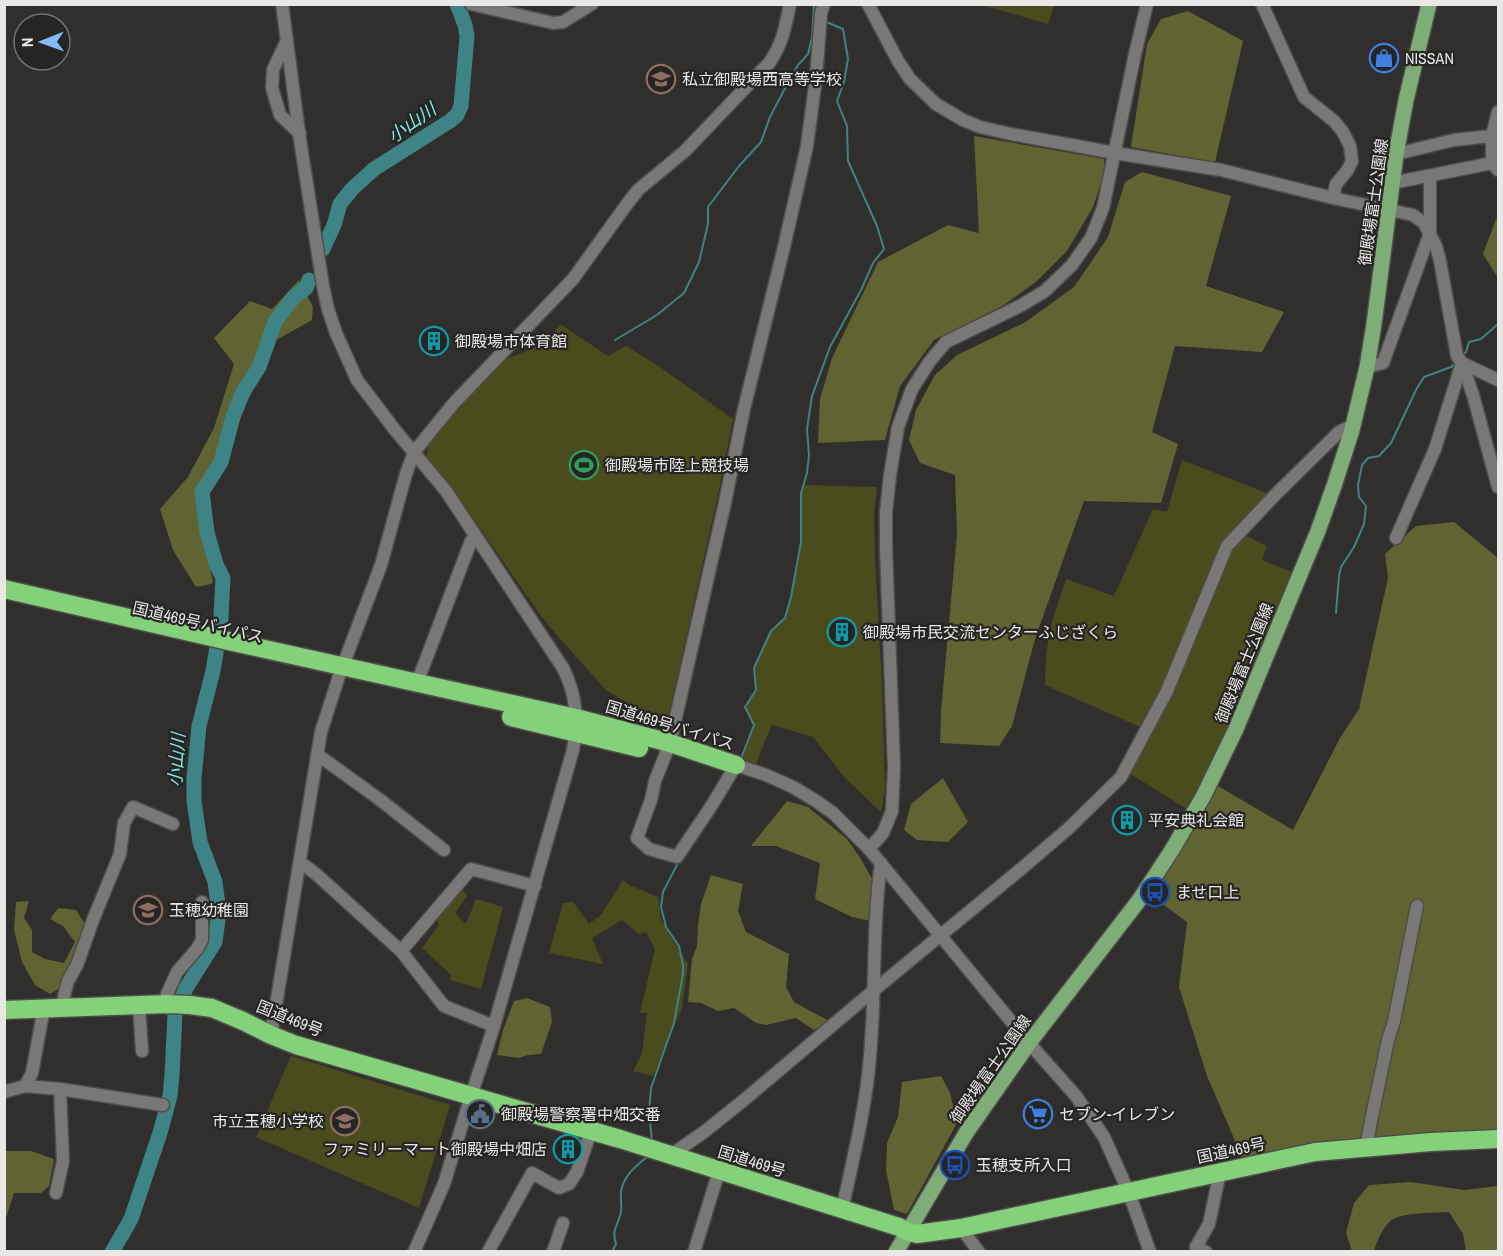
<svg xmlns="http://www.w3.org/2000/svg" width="1503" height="1256" font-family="'Archivo Narrow','Noto Sans JP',sans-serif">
	<rect width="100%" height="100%" fill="#312f2d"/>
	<!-- green -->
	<g fill="#4a4c1e">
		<path d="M982,5H1054L1048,24Z"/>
		<path d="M560,324L608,356L626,346L660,367L733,419L717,499L666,727L606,690L561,640L538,612L453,489L427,457L428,445L469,397L506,359L547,343Z"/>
		<path d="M1182,460L1269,494L1235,530L1267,546L1262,560L1294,573L1226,736L1211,768L1187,809L1127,772L1149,731L1045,685L1046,657L1050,628L1066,579L1114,596L1153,509L1167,512Z"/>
		<path d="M803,485L877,487L874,515L875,558L882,685L885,788L881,812L845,778L813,737L772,725L760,753L756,766L741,762L754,725L745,707L756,690L754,668L771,631L785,618L791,597L800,555L802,518L801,493Z"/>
		<path d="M623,880L629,885L658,897L661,920L688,964L682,1008L653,1076L633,1071L642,1054L647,1013H640L655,949L646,932L639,934L622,920L592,938L603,964L549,953L563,903L573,902L589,924L601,915Z"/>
		<path d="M463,890L467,896L455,913L466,924L476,899L503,907L481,989L450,980L451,975L422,948L439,924L436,919Z"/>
		<path d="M291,1056L450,1105L419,1208L256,1137Z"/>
	</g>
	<!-- forest -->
	<g fill="#606332">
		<path d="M1188,11L1243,41L1215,162L1131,147L1147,44L1161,19Z"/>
		<path d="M974,136L1104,159L1105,171L1093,207L1067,251L1037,281L1004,305L934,340L900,386L885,440L818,443L820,399L832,358L878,262L948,225L979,233Z"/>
		<path d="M1142,172L1231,196L1206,286L1284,312L1262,352L1175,346L1152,432L1178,444L1161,503L1084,501L1035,639L1012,726L999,746L940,743L941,711L957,534L955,475L920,463L909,440L916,410L935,375L957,355L1024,323L1074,287L1108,237L1125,182Z"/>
		<path d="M1496,219L1498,220V278L1483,254Z"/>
		<path d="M299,280L313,307L312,320L273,342L257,382L197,499L206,548L213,582L211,584L196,587L173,550L160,509L188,477L214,428L234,364L214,338L250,301L272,309Z"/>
		<path d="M1454,522L1498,558V1131L1335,1141L1242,1157L1207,1076L1179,987L1187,922L1153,897L1218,786L1293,830L1340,738L1359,709L1388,578L1385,554L1416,526Z"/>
		<path d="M943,778L968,822L948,842L917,840L904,830L911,804Z"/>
		<path d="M787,801L808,807L847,839L861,859L872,879L871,921L852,917L815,899L820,863L776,846H751Z"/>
		<path d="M711,875L743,884L738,911L746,932L789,954L786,987L794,1002L829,1021L814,1030L796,1018L766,1025L756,1023L734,1008L718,1011L701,1003L688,1002L692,959L697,946L698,925L701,904Z"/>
		<path d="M29,901L24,918L32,930V952L45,959L64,963L75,942L63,926L50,919L58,908L76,910L87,927L72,965L60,988L50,994L35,985L22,962L14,930L16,902Z"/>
		<path d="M527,998L550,1007L552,1022L541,1054L528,1055L519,1058L497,1055L503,1030L514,1001Z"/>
		<path d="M941,1076L950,1093L957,1123L907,1214L894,1210L886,1170L887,1143L898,1117L902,1082Z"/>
		<path d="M5,1151H31L54,1159L49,1186L41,1193H14L5,1221Z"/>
		<path d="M1411,1182L1464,1190L1498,1186V1251H1466L1463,1234L1449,1212C1433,1213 1408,1212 1393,1219C1384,1224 1377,1241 1374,1251H1352L1346,1233L1354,1203L1369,1185Z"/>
	</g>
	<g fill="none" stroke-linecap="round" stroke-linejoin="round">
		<!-- stream -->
		<g stroke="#3e8385" stroke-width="2">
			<path d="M615,340L657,315L684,293L699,262L708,224V207L739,166L761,142L770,117L782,94L798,65L808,54L812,37L814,4"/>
			<path d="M1462,356L1466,352L1469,342L1481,339L1498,324"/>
			<path d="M1336,613L1339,576L1341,567L1354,547L1364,524L1366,506L1359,497L1358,485L1362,465L1368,458L1379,456L1391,443L1417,388L1424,377L1451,367L1456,362"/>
			<path d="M742,756L754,725L745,707L756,690L754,668L771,631L785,618L791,597L801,542V493L807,473L809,455L807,429L812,396L830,347L861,290L873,263L884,249L877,226L848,161L847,126L837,101L844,82L848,59L843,29L824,21"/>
			<path d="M652,1141L649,1112L651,1088L674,1023L683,974V965L679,946L666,927L661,907L663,892L679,861"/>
			<path d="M612,1252L616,1244C612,1231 616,1228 620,1216C623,1208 620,1200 621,1192C623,1176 635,1167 647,1157"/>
		</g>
		<!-- river -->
		<g stroke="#3e8385" stroke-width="15">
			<path d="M323,249L334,225L340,204L352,189L374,169L450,121L457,115L461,106L467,36L465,25L457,4"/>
			<path d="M112,1252L131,1219L160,1133L170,1096L172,1075L175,1014L186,988L215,942L219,912L215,882L200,842L194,801V778L199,726L213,671L218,641L221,617L223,578L216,564L207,532L202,492L221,462L233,417L243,392L259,367L275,322L294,297L306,288L309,280"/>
		</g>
		<!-- minor casing -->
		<g stroke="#4f4d4b" stroke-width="15">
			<g id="minor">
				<path d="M282,4L300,140L323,286L328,309L336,333L357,380L395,430L446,491L563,668C577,696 578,720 573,750L494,1026L471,1096L444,1184L414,1252"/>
				<path d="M471,4L553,23L563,22L592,4"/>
				<path d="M824,4L821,13L816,78L807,146L783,251L744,409L724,507L670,743L655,781L651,800L637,838L649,849L677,857L712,805L736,765L766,775L793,787L816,801L833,813L869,849L1029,1043L1076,1096L1104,1137L1129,1193L1150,1252"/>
				<path d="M868,4L898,61L910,79L936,104L963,120L980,127L1011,134L1115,153L1221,170L1333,198L1413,215L1424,223L1436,246L1440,261L1457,356L1462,363L1498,380"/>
				<path d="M1262,4L1304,97L1334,121L1343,132L1350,146L1352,161L1347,171L1336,184L1333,198"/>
				<path d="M287,40L273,70L272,88L280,115L300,134"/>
				<path d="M1396,154L1454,140L1492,136"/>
				<path d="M1492,163V136L1498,112"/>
				<path d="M1392,183L1492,163L1498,170"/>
				<path d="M1462,363L1473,395L1498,487"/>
				<path d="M1367,367L1383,363L1430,233V176"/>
				<path d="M1396,538L1435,449L1462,363"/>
				<path d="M417,683L471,541L475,537"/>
				<path d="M318,755L379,799L444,850"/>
				<path d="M869,849L883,833L892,811L894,767L886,548V512L890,475L898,427L912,389L930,361L946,342L1020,306L1045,291L1072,265L1091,238L1103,208L1135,54L1147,4"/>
				<path d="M300,862L316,874L401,951L444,1006L494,1026"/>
				<path d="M401,951L471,869L535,886"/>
				<path d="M167,1004V994L177,972L197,949L202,940V902"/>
				<path d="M139,1005L142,1051"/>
				<path d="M63,1007L64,996L68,981L77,965L93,920L120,854L124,823L133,807L173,824"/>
				<path d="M271,1035L321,732L339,676L381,565L406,474L414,452L454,403L573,279L627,204L638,190L685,151L770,62C783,42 785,28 790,4"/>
				<path d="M25,1086L60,1089L63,1161L56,1193"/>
				<path d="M60,1089L163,1105"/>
				<path d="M4,1092L25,1086L32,1073L44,1008"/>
				<path d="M1366,1147L1371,1121L1388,1040L1394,1021L1417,906"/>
				<path d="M671,1155L704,1132L744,1100L873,991L1021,869L1069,828L1121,777L1167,691L1227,546L1274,496L1339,432L1347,428L1352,430"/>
				<path d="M842,1210C853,1159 866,1108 870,1056C876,992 872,927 881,863"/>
				<path d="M961,1228L979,1252"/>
				<path d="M488,1252L532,1173L559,1188L569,1184L577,1172L591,1131"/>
				<path d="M553,1252L563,1223"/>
				<path d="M694,1252L719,1171"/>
				<path d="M1206,1252L1196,1247L1209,1224L1220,1172"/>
			</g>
		</g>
		<!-- major casing -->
		<g stroke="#4f4d4b" stroke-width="18">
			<path id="major" d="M896,1252L966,1133L1029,1043L1140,899L1172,850L1204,795L1236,729L1318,531L1334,486L1352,430L1367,367L1374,324L1396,154L1406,100L1429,4"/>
		</g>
		<!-- highway casing -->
		<g stroke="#4f4d4b" stroke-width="21">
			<g id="highway">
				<path d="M4,589L224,640L576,718L670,743L736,765"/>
				<path d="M511,717L639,748"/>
				<path d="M4,1010L167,1004L190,1005L212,1008L243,1021L271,1035L296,1045L620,1139L899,1227L908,1232L917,1234L961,1228L1315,1152L1431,1142L1498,1139"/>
			</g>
		</g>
		<!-- minor -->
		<use href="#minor" stroke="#7a7876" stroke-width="12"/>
		<!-- major -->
		<use href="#major" stroke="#7fad78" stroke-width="15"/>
		<!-- highway -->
		<use href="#highway" stroke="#83d179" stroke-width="18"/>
	</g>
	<!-- icons -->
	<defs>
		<g id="shop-ring" transform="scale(1.5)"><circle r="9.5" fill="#272523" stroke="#3f7fe0" stroke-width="1.5"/><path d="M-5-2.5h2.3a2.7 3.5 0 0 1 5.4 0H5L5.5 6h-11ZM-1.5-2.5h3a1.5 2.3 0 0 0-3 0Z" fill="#3f7fe0"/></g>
		<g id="school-ring" transform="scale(1.5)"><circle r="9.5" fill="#272523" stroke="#8d6e63" stroke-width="1.5"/><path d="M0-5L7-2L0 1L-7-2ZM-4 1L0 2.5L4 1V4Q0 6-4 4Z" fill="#8d6e63"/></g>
		<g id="building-ring" transform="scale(1.5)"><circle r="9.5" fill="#272523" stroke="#0f9aa8" stroke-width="1.5"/><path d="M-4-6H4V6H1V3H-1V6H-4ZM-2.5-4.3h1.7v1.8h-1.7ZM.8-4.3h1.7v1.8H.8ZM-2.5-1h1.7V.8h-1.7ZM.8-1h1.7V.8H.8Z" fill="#0f9aa8"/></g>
		<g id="stadium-ring" transform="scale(1.5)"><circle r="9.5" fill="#272523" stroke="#2e9e5b" stroke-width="1.5"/><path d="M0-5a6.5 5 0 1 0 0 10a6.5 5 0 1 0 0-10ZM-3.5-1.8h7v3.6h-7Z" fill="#2e9e5b"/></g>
		<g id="bus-ring" transform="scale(1.5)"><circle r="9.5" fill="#272523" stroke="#1a4fb4" stroke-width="1.5"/><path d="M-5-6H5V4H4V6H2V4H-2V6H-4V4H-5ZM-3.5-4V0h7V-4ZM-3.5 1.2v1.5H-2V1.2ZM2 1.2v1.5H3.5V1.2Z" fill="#1a4fb4"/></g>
		<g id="civic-ring" transform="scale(1.5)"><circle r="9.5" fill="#272523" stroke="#5c6f8a" stroke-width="1.5"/><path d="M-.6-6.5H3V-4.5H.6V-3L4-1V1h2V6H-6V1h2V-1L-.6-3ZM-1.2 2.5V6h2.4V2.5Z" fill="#5c6f8a"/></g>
		<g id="supermarket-ring" transform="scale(1.5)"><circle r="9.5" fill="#272523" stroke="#3f7fe0" stroke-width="1.5"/><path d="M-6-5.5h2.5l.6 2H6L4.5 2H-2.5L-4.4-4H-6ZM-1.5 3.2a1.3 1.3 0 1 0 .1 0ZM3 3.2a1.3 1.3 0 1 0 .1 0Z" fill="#3f7fe0"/></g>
	</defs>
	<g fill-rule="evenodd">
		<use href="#shop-ring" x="1384" y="58"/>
		<use href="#school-ring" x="661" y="79"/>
		<use href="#building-ring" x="434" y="341"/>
		<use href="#stadium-ring" x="584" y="465"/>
		<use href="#building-ring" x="842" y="632"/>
		<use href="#building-ring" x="1127" y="820"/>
		<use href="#bus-ring" x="1155" y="892"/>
		<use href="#school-ring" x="148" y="910"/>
		<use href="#civic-ring" x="480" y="1114"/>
		<use href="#supermarket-ring" x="1038" y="1114"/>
		<use href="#school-ring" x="345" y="1121"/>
		<use href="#building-ring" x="568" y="1149"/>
		<use href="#bus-ring" x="955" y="1165"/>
	</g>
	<g text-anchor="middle" stroke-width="4.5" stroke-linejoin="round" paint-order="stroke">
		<!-- poi labels -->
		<g font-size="16" fill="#e9e8e6" stroke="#272523" text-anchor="start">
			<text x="1405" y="64">NISSAN</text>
			<text x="682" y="85">私立御殿場西高等学校</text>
			<text x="455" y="347">御殿場市体育館</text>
			<text x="605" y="471">御殿場市陸上競技場</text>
			<text x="863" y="638">御殿場市民交流センターふじざくら</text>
			<text x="1148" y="826">平安典礼会館</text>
			<text x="1176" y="898">ませ口上</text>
			<text x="169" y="916">玉穂幼稚園</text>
			<text x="501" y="1120">御殿場警察署中畑交番</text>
			<text x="1059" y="1120">セブン-イレブン</text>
			<text x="324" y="1127" text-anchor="end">市立玉穂小学校</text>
			<text x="547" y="1155" text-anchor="end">ファミリーマート御殿場中畑店</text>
			<text x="976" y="1171">玉穂支所入口</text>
		</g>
		<!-- street labels -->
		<g font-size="16" fill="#e9e8e6" stroke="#272523">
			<text transform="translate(1373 202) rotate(-82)" y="6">御殿場富士公園線</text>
			<text transform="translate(198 622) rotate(13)" y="6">国道469号バイパス</text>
			<text transform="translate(1244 663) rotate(-68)" y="6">御殿場富士公園線</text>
			<text transform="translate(670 725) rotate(17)" y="6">国道469号バイパス</text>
			<text transform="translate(290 1018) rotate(22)" y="6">国道469号</text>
			<text transform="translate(990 1069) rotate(-55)" y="6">御殿場富士公園線</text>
			<text transform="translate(1231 1150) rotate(-12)" y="6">国道469号</text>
			<text transform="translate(752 1161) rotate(17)" y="6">国道469号</text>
		</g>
		<!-- water labels -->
		<g font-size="18" font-style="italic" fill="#7eeaec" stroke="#272523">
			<text transform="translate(412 123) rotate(-35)" y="6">小山川</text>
			<text transform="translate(177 760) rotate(-86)" y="6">小山川</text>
		</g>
	</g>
	<!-- border -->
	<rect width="1503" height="1256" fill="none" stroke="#e9e8e6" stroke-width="12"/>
	<!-- north arrow -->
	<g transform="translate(42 42) rotate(269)"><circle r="28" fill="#272523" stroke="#757371" stroke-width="1.5"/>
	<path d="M0-4.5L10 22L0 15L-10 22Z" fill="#84bcfb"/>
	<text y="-9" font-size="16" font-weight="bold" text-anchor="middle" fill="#e9e8e6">N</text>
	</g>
</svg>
